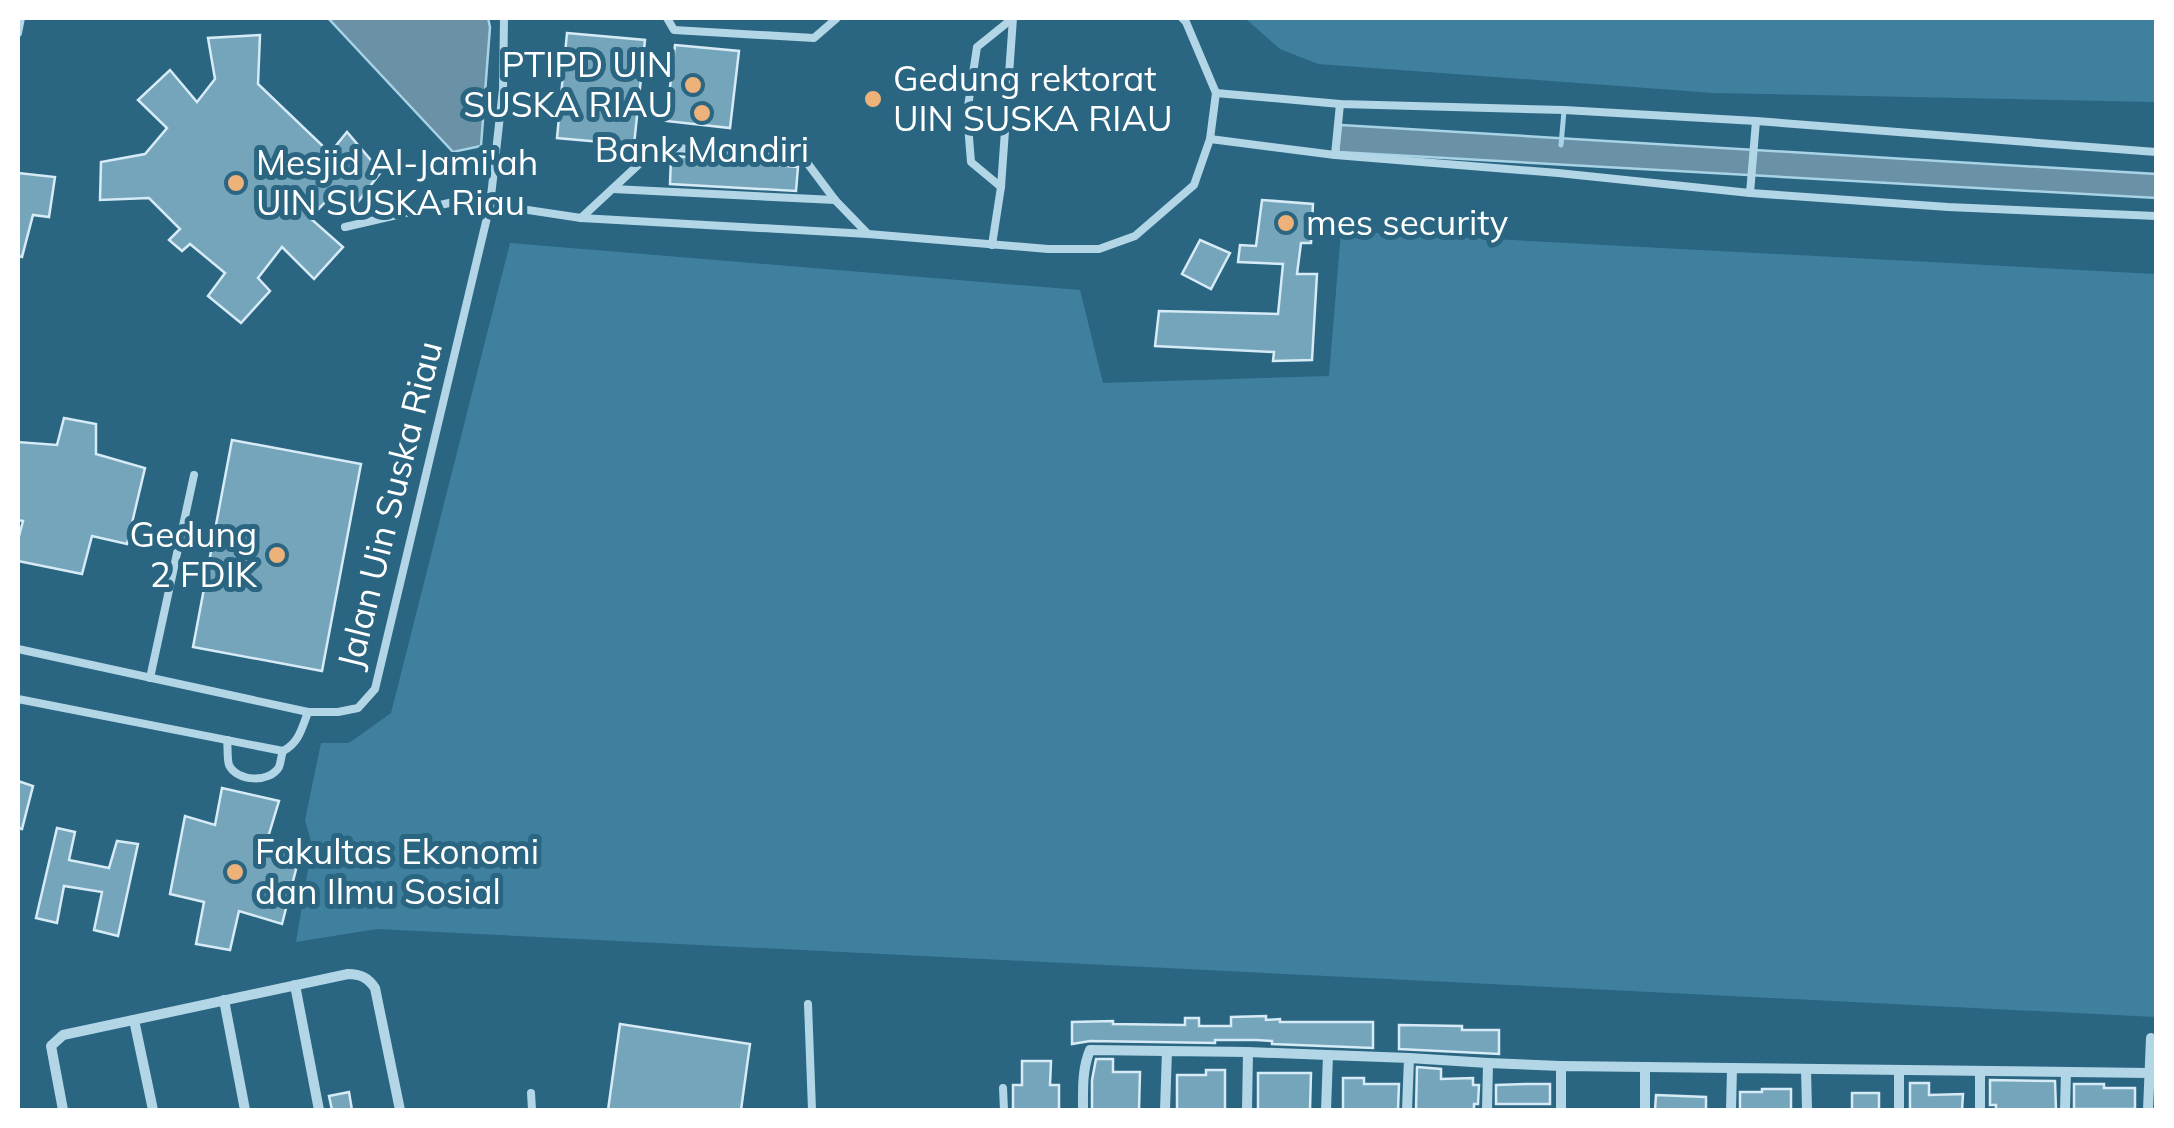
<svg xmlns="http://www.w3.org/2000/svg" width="2174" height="1128" font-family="Mulish,sans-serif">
	<rect width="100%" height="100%" fill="#2a6582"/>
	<!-- green -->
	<g fill="#3f809f">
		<path d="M1245,18H2156V102L1714,93L1318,64L1280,49Z"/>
		<path d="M1341,231L2156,274V1017L377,929L296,942L312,845L305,820L321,743H349L391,713L510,243L1080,290L1103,383L1329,376Z"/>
	</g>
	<!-- water -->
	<g fill="#6a91a5" stroke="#a8d3e6" stroke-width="2.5">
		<path d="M328,18H488L490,27L481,146L453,152Z"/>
		<path d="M1341,125L2156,174V198L1338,152Z"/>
	</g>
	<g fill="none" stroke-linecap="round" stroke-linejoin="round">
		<!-- stream -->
		<path stroke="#a8d3e6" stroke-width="5" d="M1561,145L1564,111"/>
	</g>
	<!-- building -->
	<g fill="#75a5bb" stroke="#d6ebf5" stroke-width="2.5">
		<path d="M567,33L645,40L634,145L557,138Z"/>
		<path d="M260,35L258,84L330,153L347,132L381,172L350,212L333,194L310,218L343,247L314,279L282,247L258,278L270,291L241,323L208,296L225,273L190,244L182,251L169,240L180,229L149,198L100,200L101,162L145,154L167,128L138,100L170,70L197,102L215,79L208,38Z"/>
		<path d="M675,45L739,51L730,128L666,121Z"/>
		<path d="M676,156L798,167L796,191L670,184L671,157Z"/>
		<path d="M18,173L55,177L49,217L33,215L22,257L18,256Z"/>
		<path d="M1262,200L1313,204L1311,243H1301L1297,274H1317L1312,360L1273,361L1274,352L1155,346L1159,311L1278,314L1283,264L1238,262L1240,245L1256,246Z"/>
		<path d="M1200,240L1230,253L1211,289L1182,274Z"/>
		<path d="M64,418L96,424V454L145,468L127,544L92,536L82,574L18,561V540L23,521L18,520V442L57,445Z"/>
		<path d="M232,440L361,464L322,671L193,647Z"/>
		<path d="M18,781L33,786L22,829L18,828Z"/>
		<path d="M222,788L279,801L266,844L301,850L282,924L239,911L230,950L196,944L204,902L170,894L185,816L215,825Z"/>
		<path d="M57,828L75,832L69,860L109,868L117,841L138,844L118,936L94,930L102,892L64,886L57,923L36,918Z"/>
		<path d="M1266,1016V1020L1280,1019V1022H1373V1048L1272,1044V1041L1256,1040H1215V1043L1090,1041L1072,1044V1022L1113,1021V1024L1185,1025V1018H1199V1026H1231V1017Z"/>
		<path d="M620,1024L750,1044L741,1110H608Z"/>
		<path d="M1399,1025L1462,1026V1030H1499V1054L1399,1049Z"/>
		<path d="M1096,1059H1113V1072H1140L1139,1110H1092V1080Z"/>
		<path d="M1022,1061H1051L1050,1085H1059V1109L1013,1110V1085H1022Z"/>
		<path d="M1417,1067L1441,1069V1079L1473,1078V1085H1479L1478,1104H1474V1110H1416Z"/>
		<path d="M1206,1070H1225V1110H1177V1075H1206Z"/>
		<path d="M1258,1073H1311L1310,1110H1258Z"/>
		<path d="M1343,1078H1364V1084H1399L1398,1110H1343Z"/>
		<path d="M1990,1080L2055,1081L2056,1109L1996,1110V1105H1990Z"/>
		<path d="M1910,1083H1929V1095L1963,1094L1962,1110H1910Z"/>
		<path d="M1526,1084H1550V1104H1496V1085Z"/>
		<path d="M2074,1084H2104V1088H2135V1109H2074Z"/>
		<path d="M1762,1089H1791V1110H1740V1092H1762Z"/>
		<path d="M349,1092L352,1110H332L329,1096Z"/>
		<rect x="1852" y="1093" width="27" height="17"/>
		<path d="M1656,1095L1706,1097V1110H1655Z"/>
	</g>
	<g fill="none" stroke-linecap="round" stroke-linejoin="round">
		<!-- service -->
		<g stroke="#b3d6e6" stroke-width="8">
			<path d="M667,18L674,30L814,38L837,18"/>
			<path d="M1182,18L1186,22L1216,93L1340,104L1564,110L1756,121L2156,152"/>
			<path d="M18,33L21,18"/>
			<path d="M1210,139L1216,93"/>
			<path d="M1335,155L1340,104"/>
			<path d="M1001,187L971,162L967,113L977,47L1013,18"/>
			<path d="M613,189L835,200"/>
			<path d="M1750,193L1756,121"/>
			<path d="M581,218L651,153L678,148L805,160L835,200L868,234"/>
			<path d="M345,227L462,200L581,218L868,234L1048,249H1099L1135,236L1194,185L1210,139L1335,155L1558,173L1750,193L1948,207L2156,216"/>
			<path d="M992,245L1001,187L1013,18"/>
			<path d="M18,649L308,712H338L358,708L375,689L490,205L503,89L504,18"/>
			<path d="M150,678L194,475"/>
			<path d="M18,699L283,751C299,743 302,728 308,712"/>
			<path d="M227,740C228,747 227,759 229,765C237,782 270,783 279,767C281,762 281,756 283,751"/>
			<path d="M808,1004L812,1110"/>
			<path d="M1003,1088L1004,1110"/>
			<path d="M531,1093L532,1110"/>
		</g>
		<!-- minor -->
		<g stroke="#b3d6e6" stroke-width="10">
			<path d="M295,985L319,1110"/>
			<path d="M224,1000L245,1110"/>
			<path d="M134,1020L153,1110"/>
			<path d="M1409,1058L1488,1063"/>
			<path d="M1806,1069L1807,1110"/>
			<path d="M63,1110L51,1046L63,1035L348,974C361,974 368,978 375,988L400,1110"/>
			<path d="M1083,1110C1083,1089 1082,1069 1090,1050L1167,1051"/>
			<path d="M1165,1110L1167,1051L1248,1052"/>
			<path d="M1247,1110L1248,1052L1328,1055"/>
			<path d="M1326,1110L1328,1055L1409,1058L1407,1110"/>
			<path d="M1487,1110L1488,1063L1561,1066"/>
			<path d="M1561,1110V1066L1732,1068"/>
			<path d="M1645,1110V1067"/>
			<path d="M1731,1110L1732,1068L2149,1073"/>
			<path d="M1899,1110V1070"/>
			<path d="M1980,1110V1071"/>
			<path d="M2065,1110L2066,1072"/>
			<path d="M2148,1110L2151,1038"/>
		</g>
	</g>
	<!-- markers -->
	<g fill="#edb17a" stroke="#2a6582" stroke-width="4">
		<circle cx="693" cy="85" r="10"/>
		<circle cx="873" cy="99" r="10"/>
		<circle cx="702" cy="113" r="10"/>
		<circle cx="236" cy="183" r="10"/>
		<circle cx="1286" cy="223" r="10"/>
		<circle cx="277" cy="555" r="10"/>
		<circle cx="235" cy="872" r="10"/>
	</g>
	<g text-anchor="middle" stroke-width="10" stroke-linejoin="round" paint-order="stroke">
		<!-- poi labels -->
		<g font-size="35" fill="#fff" stroke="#2a6582" text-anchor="start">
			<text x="673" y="77" text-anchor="end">PTIPD UIN<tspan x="673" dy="40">SUSKA RIAU</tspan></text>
			<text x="893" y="91">Gedung rektorat<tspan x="893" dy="40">UIN SUSKA RIAU</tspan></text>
			<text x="702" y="162" text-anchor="middle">Bank Mandiri</text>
			<text x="256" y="175">Mesjid Al-Jami'ah<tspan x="256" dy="40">UIN SUSKA Riau</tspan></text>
			<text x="1306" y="235">mes security</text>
			<text x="257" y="547" text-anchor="end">Gedung<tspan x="257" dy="40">2 FDIK</tspan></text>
			<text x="255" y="864">Fakultas Ekonomi<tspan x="255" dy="40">dan Ilmu Sosial</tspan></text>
		</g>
		<!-- street labels -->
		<g font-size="35" fill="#fff" stroke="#2a6582">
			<text transform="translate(390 505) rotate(-76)" y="12">Jalan Uin Suska Riau</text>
		</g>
	</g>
	<!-- border -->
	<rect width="2174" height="1128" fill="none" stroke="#ffffff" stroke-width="40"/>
</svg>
